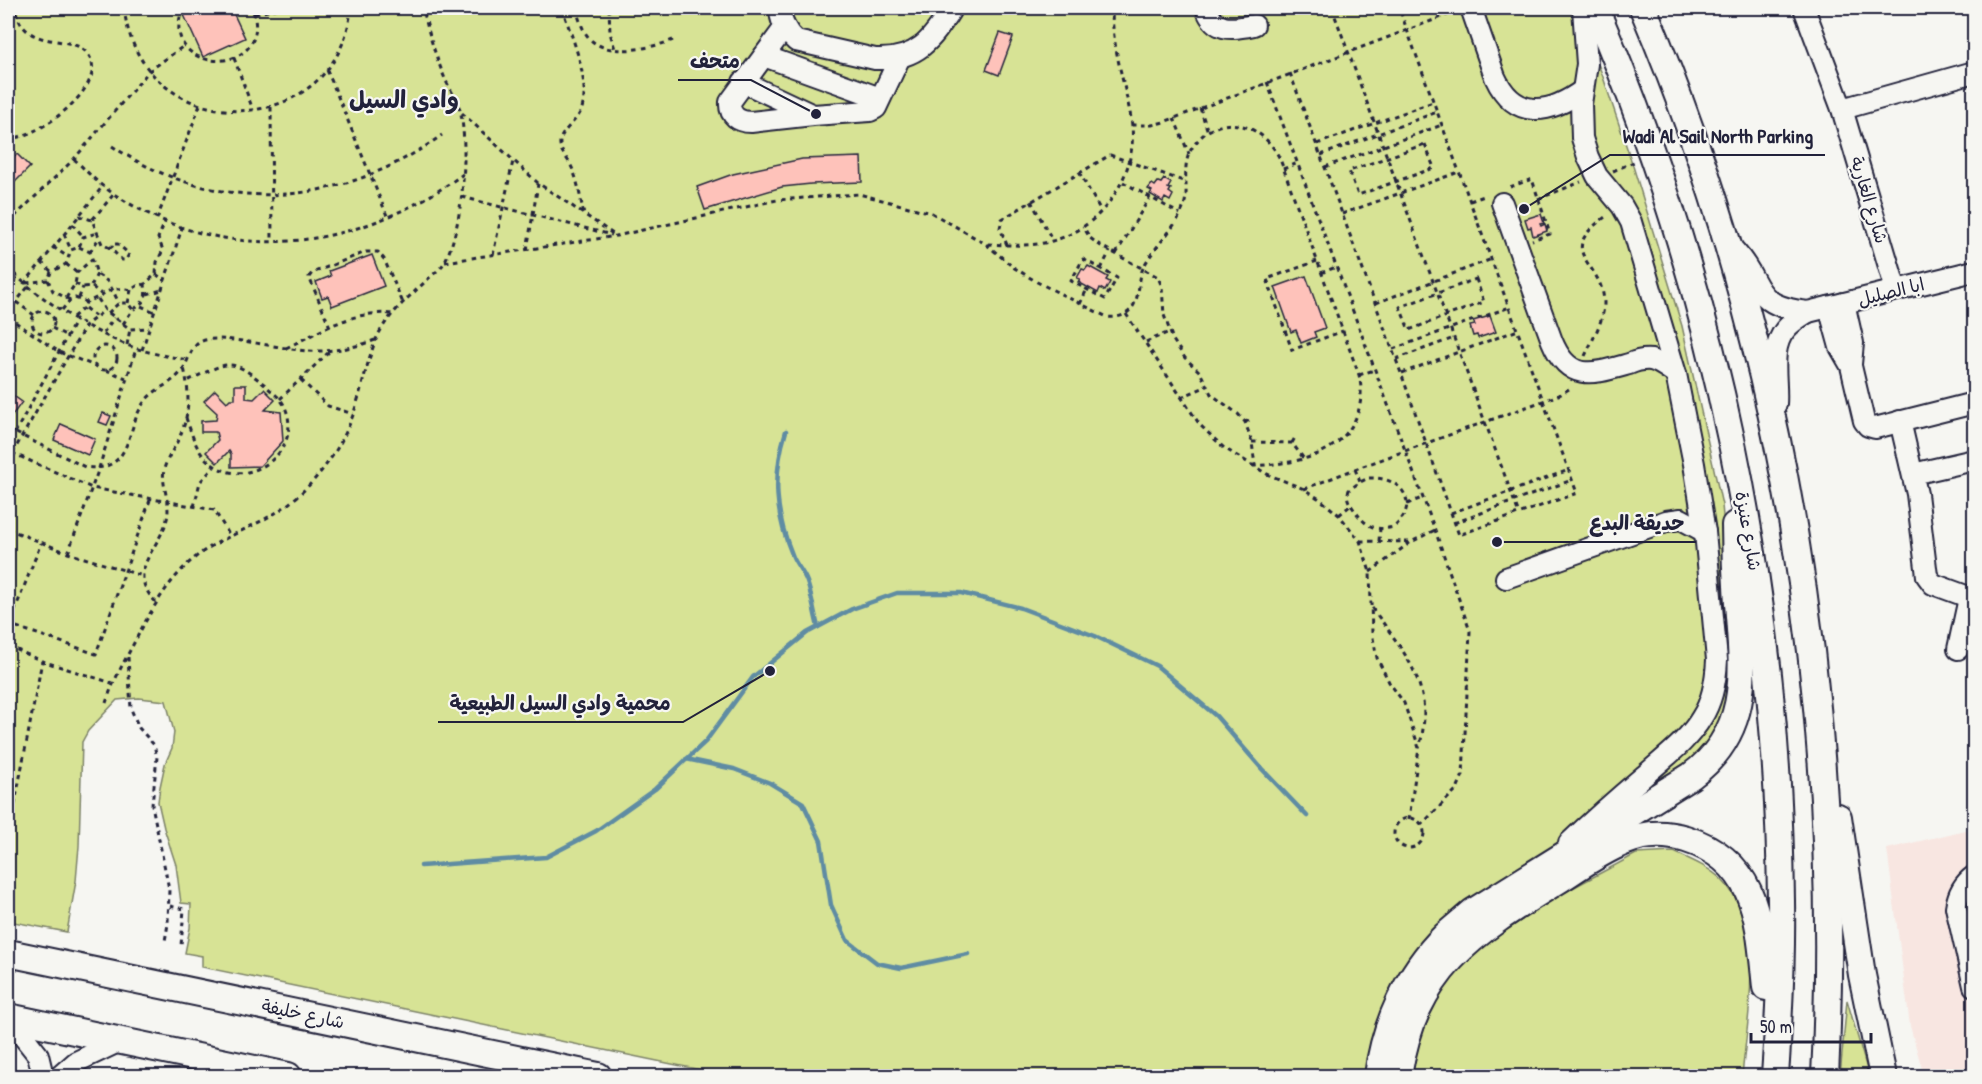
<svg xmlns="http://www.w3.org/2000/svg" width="1982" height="1084" font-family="'Patrick Hand','Playpen Sans Arabic',sans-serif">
	<rect width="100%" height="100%" fill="#f6f6f2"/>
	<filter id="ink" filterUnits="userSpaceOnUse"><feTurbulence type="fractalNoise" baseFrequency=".0167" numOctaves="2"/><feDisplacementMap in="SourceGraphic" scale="12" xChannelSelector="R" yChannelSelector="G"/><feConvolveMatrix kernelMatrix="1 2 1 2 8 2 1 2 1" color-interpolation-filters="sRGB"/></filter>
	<g filter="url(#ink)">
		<!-- built -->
		<path fill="#f8e6e1" d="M1974,828V1076H1924L1910,1026L1887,849Z"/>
		<!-- green -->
		<g fill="#d7e395" stroke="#7c8268" stroke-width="1.5">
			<path d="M8,8H1576L1602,74L1633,166L1682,326L1722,505L1738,683L1711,751L1523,874L1372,1076H730L202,967V956L185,953L190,928L191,904L181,903L176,865L164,828L158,802L160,787L165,764L172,748L174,732L166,701L139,698L117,700L88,731L82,742L79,846L76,881L67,932L8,921Z"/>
			<path d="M1674,852C1691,860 1709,867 1722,880C1767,925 1747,1020 1742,1076H1407L1418,1034L1447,979L1473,953L1552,899L1636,854Z"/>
			<path d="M1847,1000L1869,1076H1840Z"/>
		</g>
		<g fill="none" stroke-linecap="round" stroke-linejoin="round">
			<!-- stream -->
			<g stroke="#5f8ca3" stroke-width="4.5">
				<path d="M786,431C772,476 775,514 793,557C797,566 804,573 807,582C812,596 814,612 818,627"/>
				<path d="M686,759L734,769L770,783L803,803L821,841L831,905L847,940L877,963L901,968L968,954"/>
				<path d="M421,866L546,857L596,831L655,789L706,741L753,677L807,633L852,609L897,593H961L1021,608L1095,636L1157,666L1216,716L1262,769L1307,816"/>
			</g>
		</g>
		<!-- building -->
		<g fill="#fec2ba" stroke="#22223b" stroke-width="1.5">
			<path d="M202,8H231L245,38L203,57L184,15Z"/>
			<path d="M1000,33L1013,37L999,75L986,70Z"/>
			<path d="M17,154L30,167L8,189V163Z"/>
			<path d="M861,157L862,182L811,184L782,187L705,210L697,187L733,174L802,159Z"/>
			<path d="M1164,179L1171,183L1168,188L1171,189L1169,192L1173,195L1170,201L1165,198L1163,202L1150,194L1152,191L1148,189L1152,184L1155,186L1158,182L1161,183Z"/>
			<path d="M1541,214L1544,223L1540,224L1541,226L1545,224L1547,231L1533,236L1531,227L1528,228L1525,219Z"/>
			<path d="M372,255L384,286L332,306L328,296L322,298L316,282L331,276L329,271Z"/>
			<path d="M1088,266L1108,277L1106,280L1110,282L1105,291L1100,288L1098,293L1078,282L1080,279L1077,278L1082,269L1085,270Z"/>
			<path d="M1306,276L1325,328L1314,332L1316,337L1301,343L1296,330L1291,332L1275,287Z"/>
			<path d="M1490,316L1496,332L1478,338L1477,335L1473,336L1470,326L1475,325L1473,321Z"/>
			<path d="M235,385H246V398L254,399L264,389L275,400L265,410L281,412L283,441L260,466L231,467V454L229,451L217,463L206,452L218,440L216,432H201V421L216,420L217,413L204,401L215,390L227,402L230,399H235Z"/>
			<path d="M8,392L22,402L11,417L8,415Z"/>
			<path d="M103,413L111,416L107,425L99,422Z"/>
			<path d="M61,424L95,439L88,455L54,440Z"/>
		</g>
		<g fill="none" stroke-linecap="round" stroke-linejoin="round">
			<!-- minor casing -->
			<g stroke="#22223b" stroke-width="24">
				<g id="minor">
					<path d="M780,8C780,21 786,32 796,41L875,59C917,61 932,40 952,8"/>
					<path d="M1206,8C1215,33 1232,29 1254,25"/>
					<path d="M1471,8L1495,77C1515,121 1550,114 1583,90"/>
					<path d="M1804,8L1842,109L1896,290"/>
					<path d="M785,27L730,102C729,116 739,122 751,122L813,115L870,111L876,108L900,57"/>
					<path d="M764,56L880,98"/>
					<path d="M743,82L811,114"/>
					<path d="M1842,109L1974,72"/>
					<path d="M1502,203L1552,341C1569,383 1593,374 1629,364C1636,361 1643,359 1651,360C1660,362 1668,369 1676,374"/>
					<path d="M1731,247C1766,282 1747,305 1808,312L1974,271"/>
					<path d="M1844,303L1853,343L1851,364"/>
					<path d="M1829,307L1840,347L1851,366L1864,421L1868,426L1875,428L1974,403"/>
					<path d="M1776,404C1778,381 1769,349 1785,330C1791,322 1800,317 1808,312"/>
					<path d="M1900,421L1917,494L1927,576L1933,584L1974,599"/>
					<path d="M1913,474L1974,460"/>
					<path d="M1506,578L1666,521L1681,519L1705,532"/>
					<path d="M1958,649L1969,598"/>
					<path d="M1569,843C1593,820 1618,798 1644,776C1664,758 1688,741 1702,717C1713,700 1716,680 1717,660L1705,532L1694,464L1676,374L1631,222L1622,206L1597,176L1588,157L1582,138L1581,104L1587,64L1583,8"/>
					<path d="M1974,876C1963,884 1958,893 1956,907L1974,986"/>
					<path d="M8,1017L38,1055L43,1076"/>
					<path d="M60,1076L76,1062L120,1041"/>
				</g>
			</g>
			<!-- major casing -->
			<g stroke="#22223b" stroke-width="30">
				<g id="major">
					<path d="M1595,8C1716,289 1778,594 1781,901C1782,959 1779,1018 1775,1076"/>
					<path d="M1643,8C1785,344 1843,712 1825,1076"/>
					<path d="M1838,817L1862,975L1883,1076"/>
					<path d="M8,953L598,1076"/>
					<path d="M8,1017L288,1076"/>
					<path d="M1378,1076C1384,1026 1408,972 1445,936C1454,928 1464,920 1473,912L1691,776C1752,731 1743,670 1738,603C1736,577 1735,551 1735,525"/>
					<path d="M1398,1076C1415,969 1471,934 1557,881C1579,867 1601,851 1624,842C1644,833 1666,833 1686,839C1759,862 1759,923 1766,987"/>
				</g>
			</g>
			<!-- path -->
			<g stroke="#22223b" stroke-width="3" stroke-dasharray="4.5 4.5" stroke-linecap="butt">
				<path d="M124,8C140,147 339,143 351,8"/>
				<path d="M183,8C155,77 278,79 252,8"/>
				<path d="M562,8C571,35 592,83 581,111C576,122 562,130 560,141C559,150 565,155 569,162C578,177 580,198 584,215"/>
				<path d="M576,8C579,19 583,33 592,41C611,57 652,48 673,40"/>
				<path d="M609,8L610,33L615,49"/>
				<path d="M1332,8L1519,514"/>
				<path d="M255,14L279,8"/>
				<path d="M234,58L253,110"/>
				<path d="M327,70L388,218"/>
				<path d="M1290,73L1401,373L1459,535L1577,493L1399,8"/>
				<path d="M1267,82L1435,530L1470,631L1463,775L1457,789L1421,825"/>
				<path d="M271,107L272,242"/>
				<path d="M1200,108L1208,132"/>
				<path d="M462,113L538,183L616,236"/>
				<path d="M1174,118L1189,154"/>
				<path d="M1132,125H1152L1164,122L1455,12"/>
				<path d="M8,140C16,138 26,135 34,131C55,122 110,80 87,53C69,32 24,53 15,8"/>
				<path d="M1317,144L1433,102"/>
				<path d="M1425,144L1434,168L1358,195L1349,171Z"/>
				<path d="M112,146C218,217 341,208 442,135"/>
				<path d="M1321,155L1437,112"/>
				<path d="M74,159C84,168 93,179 104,187C217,269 354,254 463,174"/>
				<path d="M1325,167L1442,125"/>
				<path d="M1283,169L1298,163"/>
				<path d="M1613,171L1634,162"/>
				<path d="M1079,172L1101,211"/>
				<path d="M1123,182L1180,214"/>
				<path d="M1510,187L1532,179L1550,234L1532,240"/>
				<path d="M462,197L612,235"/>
				<path d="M1538,199L1581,182"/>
				<path d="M1031,201L1053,241"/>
				<path d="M1470,201L1487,195"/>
				<path d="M1342,214L1459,172"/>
				<path d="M79,216L92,220"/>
				<path d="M157,219L200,105"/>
				<path d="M8,223L74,159L149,71L185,45"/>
				<path d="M72,224L83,236"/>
				<path d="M64,234L71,250"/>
				<path d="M115,244H118L129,254L126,260H122L110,248Z"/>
				<path d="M988,244C1009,245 1031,247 1052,241C1102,228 1137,176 1132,126C1131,115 1128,104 1126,94C1119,65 1112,37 1112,8"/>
				<path d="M1007,245L1000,228L1002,219L1110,155L1186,182"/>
				<path d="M53,247L68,257"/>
				<path d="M79,247L90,252L97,274L107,281L112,289L119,303"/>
				<path d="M110,248L102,244L92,220L114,194"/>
				<path d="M527,250L538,184"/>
				<path d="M90,252L99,238"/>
				<path d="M1116,254L1150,197"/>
				<path d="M493,255L513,161"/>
				<path d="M1083,259L1117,278L1105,299L1071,281Z"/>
				<path d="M1317,261L1267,279L1292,350L1343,331"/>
				<path d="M41,262L51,271"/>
				<path d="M445,262L616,236L777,200L859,194L932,213L986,244L1013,267L1037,282L1107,317C1117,318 1126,316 1132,308C1140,297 1138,280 1143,268C1154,246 1176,229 1184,206C1190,187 1180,167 1192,148C1217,109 1262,122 1280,159L1359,375C1368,413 1347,445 1310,457C1292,463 1273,464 1255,466L1252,442L1245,422L1238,414L1211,394L1200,372L1185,358L1173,340L1164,315L1162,287L1158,277L1101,246L1090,238L1083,226"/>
				<path d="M66,264L77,273"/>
				<path d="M8,268C39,299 95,335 138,349C154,354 171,357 188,360"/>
				<path d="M1101,269L1110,251"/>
				<path d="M1321,273L1336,267"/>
				<path d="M156,274L165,281"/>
				<path d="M1476,279L1484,302L1409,330L1400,307Z"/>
				<path d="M26,283L48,280"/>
				<path d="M24,284L103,186"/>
				<path d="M75,284L83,287L91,286L101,294"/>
				<path d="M91,286L97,274"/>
				<path d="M8,288L17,277"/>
				<path d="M147,294L162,290"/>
				<path d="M66,298L75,284L77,273L92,259"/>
				<path d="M79,298L83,287"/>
				<path d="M98,299L105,310L130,329L149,328"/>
				<path d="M70,300L53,291L48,280L51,272L66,264L71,250L79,247L83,237L97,233"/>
				<path d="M16,302L34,315"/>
				<path d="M128,303L131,290"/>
				<path d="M1376,303L1492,259"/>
				<path d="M1080,304L1087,289"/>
				<path d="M141,306L155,312"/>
				<path d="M85,308L95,316"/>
				<path d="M62,310L70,300L75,298L86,302"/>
				<circle cx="43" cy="322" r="11"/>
				<path d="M8,312L28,287"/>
				<path d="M108,313L119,303H128L133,310"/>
				<path d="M1126,314L1200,425L1224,448L1267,474L1304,489L1321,500L1339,515L1360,541L1370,572L1372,633L1377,658L1389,682L1404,703L1419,748L1409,819"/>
				<path d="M8,317L59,352L95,366"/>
				<path d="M73,317L84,308L86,302C106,296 107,285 131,290L137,286L145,284L156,274L157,262L163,250L158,238L165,222"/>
				<path d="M123,324C126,320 129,314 133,310C144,300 147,303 145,284"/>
				<path d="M330,327L309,277L312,273L366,252H378L384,259L403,303"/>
				<path d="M52,328L67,336"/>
				<path d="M103,333L114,318"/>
				<path d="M1146,342L1169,332"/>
				<path d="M127,345L130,329"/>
				<circle cx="105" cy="358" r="12"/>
				<path d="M286,348C321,331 354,309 394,314"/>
				<path d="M1393,349L1510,307"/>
				<path d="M142,350L182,228"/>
				<path d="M1585,356C1592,340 1604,321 1604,303C1603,259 1551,255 1608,215"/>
				<path d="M1396,359L1454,338"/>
				<path d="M106,370L126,378"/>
				<path d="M1402,373L1518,330"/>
				<path d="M1359,375L1374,370"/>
				<path d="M301,380L328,406L353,414"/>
				<path d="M1181,397L1205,387"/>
				<path d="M280,399L330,351"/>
				<path d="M186,418C191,431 195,448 206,459C243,496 307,452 284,405C280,397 271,391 265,385C229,355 227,363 187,381"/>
				<path d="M1245,422L1253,419"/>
				<path d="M8,429L85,467C134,474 125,427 145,401C156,387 174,384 183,369C189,360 190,348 200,342C216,332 286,350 308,351C331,352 354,348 375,340"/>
				<path d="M15,433L76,320"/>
				<path d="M1252,442L1292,443L1304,459"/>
				<path d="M1292,443L1296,436"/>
				<path d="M12,453L92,488L214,510L230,536"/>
				<path d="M8,461L86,325L105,310"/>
				<path d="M1355,469L1360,482"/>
				<path d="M1369,478C1402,476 1421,504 1394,527C1372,532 1364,524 1353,508C1348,501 1346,498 1349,490L1360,482Z"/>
				<path d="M1304,489L1355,469L1543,401L1561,394L1572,387"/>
				<path d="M1407,504L1422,498"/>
				<path d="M194,507L200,482L214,467"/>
				<path d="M1451,513L1569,470"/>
				<path d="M1339,515L1351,505"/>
				<path d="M1454,523L1572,480"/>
				<path d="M8,529L68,553L143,576"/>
				<path d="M1360,541L1409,542"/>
				<path d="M1379,541L1380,528"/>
				<path d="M68,553L99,468L136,349"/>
				<path d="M1370,572L1411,542L1435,530"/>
				<path d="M156,602C124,571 160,549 167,519C171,502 161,486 164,469C167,458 174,449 178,440C190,417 190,392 184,368"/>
				<path d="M1372,608C1406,654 1436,688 1419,748"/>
				<path d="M8,624L96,654L150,500"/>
				<path d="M8,628L41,543"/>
				<path d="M8,646L42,661L112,683"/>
				<path d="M128,657L131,709L139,728L154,745L157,757L152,805L169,889L168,924L165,941"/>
				<path d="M106,703C113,681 124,662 135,641C154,605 174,569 210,547C237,531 269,521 293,500C320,478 343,445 354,412C362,389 366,365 375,342C384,318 408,298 427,280C432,275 442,268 445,261C463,226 468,152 461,114C459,103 451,91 446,81C436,58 428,32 423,8"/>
				<path d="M8,783L17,787"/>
				<circle cx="1409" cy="833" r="15"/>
				<path d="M8,840L42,661"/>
				<path d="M170,906L184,909L181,946"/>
			</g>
			<!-- minor -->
			<use href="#minor" stroke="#f6f6f2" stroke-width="20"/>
			<!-- major -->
			<use href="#major" stroke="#f6f6f2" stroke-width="26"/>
		</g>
	</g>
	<g text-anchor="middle" stroke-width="4.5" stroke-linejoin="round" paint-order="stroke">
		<!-- street labels -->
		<g font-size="18" fill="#22223b" stroke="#f6f6f2">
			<text transform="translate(1869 200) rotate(73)" y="6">شارع الغارية</text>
			<text transform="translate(1891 292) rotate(-14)" y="6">ابا الصليل</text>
			<text transform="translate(1748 531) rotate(80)" y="6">شارع عنيزة</text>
			<text transform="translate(303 1014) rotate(12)" y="6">شارع خليفة</text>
		</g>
		<!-- district labels -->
		<g font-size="24" font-weight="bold" fill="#22223b" stroke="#f6f6f2">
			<text x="404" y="108">وادي السيل</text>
		</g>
	</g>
	<!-- callouts -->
	<path fill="none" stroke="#22223b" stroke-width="2" d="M816 114L751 80H678M1524 209L1610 155H1825M1497 542L1577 542H1696M770 671L683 722H438"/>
	<g fill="#22223b" stroke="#f6f6f2" stroke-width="2">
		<circle cx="816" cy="114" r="6"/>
		<circle cx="1524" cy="209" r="6"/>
		<circle cx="1497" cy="542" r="6"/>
		<circle cx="770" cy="671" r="6"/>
	</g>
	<g font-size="20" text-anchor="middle" font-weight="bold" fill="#22223b" stroke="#f6f6f2" stroke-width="4.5" stroke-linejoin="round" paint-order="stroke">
		<text x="715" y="68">متحف</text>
		<text x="1718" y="143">Wadi Al Sail North Parking</text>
		<text x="1637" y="530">حديقة البدع</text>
		<text x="560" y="710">محمية وادي السيل الطبيعية</text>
	</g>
	<!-- margin -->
	<rect width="1982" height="1084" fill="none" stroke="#f6f6f2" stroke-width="30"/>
	<rect x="15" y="15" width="1952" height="1054" fill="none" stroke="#22223b" stroke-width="2" filter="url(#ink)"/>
	<!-- scale -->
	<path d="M1751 1033v9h120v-9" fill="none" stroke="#22223b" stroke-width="3"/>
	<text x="1760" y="1033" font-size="18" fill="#22223b" stroke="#f6f6f2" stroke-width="4.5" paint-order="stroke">50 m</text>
</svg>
